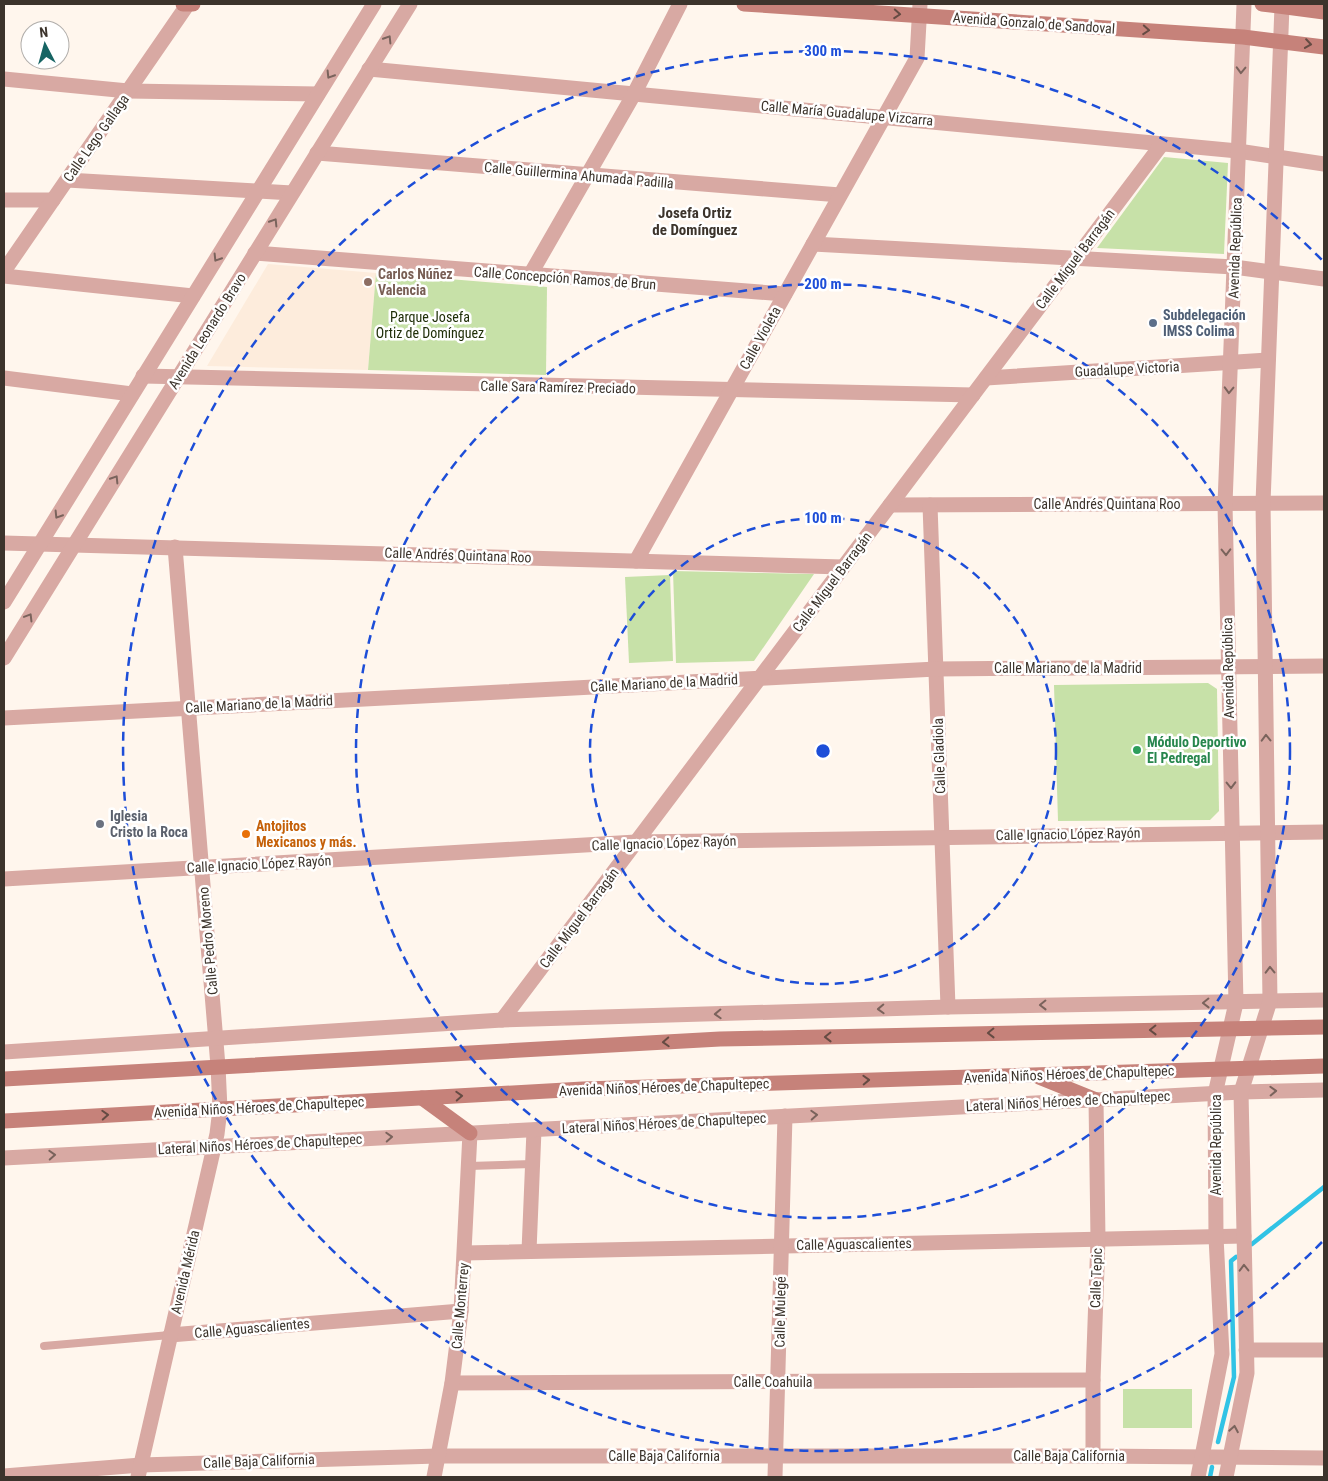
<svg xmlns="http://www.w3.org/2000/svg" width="1328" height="1481" font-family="'Roboto Condensed',sans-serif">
	<rect width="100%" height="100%" fill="#fff6ed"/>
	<!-- built -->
	<path fill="#fdecdc" d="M268,264L376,273L368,370L207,366Z"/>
	<!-- green -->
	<g fill="#c7e1a8">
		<path d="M1164,157L1228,163L1224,254L1097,248Z"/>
		<path d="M376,273L547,287L546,375L368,370Z"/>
		<path d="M673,571L814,574L754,661L676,663Z"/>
		<path d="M670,575L673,661L629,663L625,577Z"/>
		<path d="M1208,683L1217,689L1219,811L1210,820L1058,821L1054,685Z"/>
		<rect x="1123" y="1389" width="69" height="39"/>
	</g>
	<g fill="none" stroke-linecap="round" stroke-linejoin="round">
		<!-- stream -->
		<g stroke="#31c3e5" stroke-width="4.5">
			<path d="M1252,1244L1324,1187"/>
			<path d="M1218,1442L1234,1377L1231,1261L1236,1257"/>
			<path d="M1210,1477L1212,1467"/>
		</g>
		<!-- service -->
		<g stroke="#d8a9a3" stroke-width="8">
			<path d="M469,1166L532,1164"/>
			<path d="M44,1346L170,1335"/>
		</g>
		<!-- minor -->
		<g stroke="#d8a9a3" stroke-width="15">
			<path d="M369,69L1238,151L1324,164"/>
			<path d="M4,79L128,91L318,94"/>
			<path d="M317,153L840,195"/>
			<path d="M67,180L292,193"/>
			<path d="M4,200H53"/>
			<path d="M813,244L1234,267L1324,279"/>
			<path d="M255,253L785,294"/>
			<path d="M4,271L188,4"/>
			<path d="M530,275L634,94L680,4"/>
			<path d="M4,276L193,296"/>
			<path d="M143,376L973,395"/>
			<path d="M4,378L132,394"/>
			<path d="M986,378L1268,360"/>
			<path d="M890,505L1324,503"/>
			<path d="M930,505L948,1007"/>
			<path d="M4,543L843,567"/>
			<path d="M175,547L218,1066"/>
			<path d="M636,561L917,58L920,4"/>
			<path d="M4,718L936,669L1324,666"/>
			<path d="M4,879L636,842L1324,832"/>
			<path d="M502,1020L1162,144"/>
			<path d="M529,1251L534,1130"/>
			<path d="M465,1253L1244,1236"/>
			<path d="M170,1335L461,1311"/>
			<path d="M1246,1350H1324"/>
			<path d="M452,1383L1093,1380"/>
			<path d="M1093,1456V1380L1098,1239L1096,1100"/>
			<path d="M4,1476L141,1465L438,1456H1093L1324,1458"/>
			<path d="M434,1477L452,1383L461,1311L470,1133"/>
			<path d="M775,1477L785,1116"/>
		</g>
		<!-- tertiary -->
		<g stroke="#d8a9a3" stroke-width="15">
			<path d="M4,602L374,4"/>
			<path d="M4,658L410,4"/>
			<path d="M4,1052L502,1020L948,1007L1324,1000"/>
			<path d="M4,1158L1241,1092L1324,1090"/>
			<path d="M138,1477L217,1134L220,1109L218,1066"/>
			<path d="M1198,1477L1222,1354L1216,1237L1215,1094L1236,1003L1225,504L1244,4"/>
			<path d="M1226,1477L1247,1373L1241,1092L1270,1001L1263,503L1282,6"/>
		</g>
		<!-- secondary -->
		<g stroke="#c6827a" stroke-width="15">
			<path d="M183,4H193"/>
			<path d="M744,4L1243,37L1324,47"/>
			<path d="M1262,4L1324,12"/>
			<path d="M1039,1077L1096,1100"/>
			<path d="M4,1079L720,1039L1324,1027"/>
			<path d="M422,1098L470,1133"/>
			<path d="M4,1121L583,1089L1324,1066"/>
		</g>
	</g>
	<!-- one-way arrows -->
	<defs><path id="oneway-chevron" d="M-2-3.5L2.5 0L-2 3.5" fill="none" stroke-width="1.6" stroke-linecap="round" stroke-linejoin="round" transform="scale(1.25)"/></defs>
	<g stroke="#654b43">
		<use href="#oneway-chevron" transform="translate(897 14) rotate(4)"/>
		<use href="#oneway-chevron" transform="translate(1146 30) rotate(4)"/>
		<use href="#oneway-chevron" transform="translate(1308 44) rotate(8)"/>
		<use href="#oneway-chevron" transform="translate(1153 1030) rotate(179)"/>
		<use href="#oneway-chevron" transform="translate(991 1033) rotate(179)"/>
		<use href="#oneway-chevron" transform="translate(828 1037) rotate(179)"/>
		<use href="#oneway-chevron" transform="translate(666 1042) rotate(177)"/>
		<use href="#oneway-chevron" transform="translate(866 1080) rotate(-2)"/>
		<use href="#oneway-chevron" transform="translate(459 1096) rotate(-3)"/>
		<use href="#oneway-chevron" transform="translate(105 1115) rotate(-3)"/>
	</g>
	<g stroke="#7a635c">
		<use href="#oneway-chevron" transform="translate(388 39) rotate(-58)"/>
		<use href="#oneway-chevron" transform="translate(1241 70) rotate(92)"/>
		<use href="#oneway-chevron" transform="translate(330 75) rotate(122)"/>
		<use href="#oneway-chevron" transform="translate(274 222) rotate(-58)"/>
		<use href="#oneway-chevron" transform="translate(217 258) rotate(122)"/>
		<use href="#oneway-chevron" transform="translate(1229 390) rotate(92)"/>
		<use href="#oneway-chevron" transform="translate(115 479) rotate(-58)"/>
		<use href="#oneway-chevron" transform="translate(58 515) rotate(122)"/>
		<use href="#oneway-chevron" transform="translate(1226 552) rotate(89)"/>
		<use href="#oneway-chevron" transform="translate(29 617) rotate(-59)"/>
		<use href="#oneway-chevron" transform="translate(1266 738) rotate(-91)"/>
		<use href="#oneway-chevron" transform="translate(1231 785) rotate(89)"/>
		<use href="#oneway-chevron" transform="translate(1270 970) rotate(-91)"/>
		<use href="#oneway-chevron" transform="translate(1206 1003) rotate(179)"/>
		<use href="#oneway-chevron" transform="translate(1043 1005) rotate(179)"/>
		<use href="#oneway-chevron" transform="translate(881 1009) rotate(178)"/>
		<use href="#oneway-chevron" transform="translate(718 1014) rotate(178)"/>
		<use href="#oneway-chevron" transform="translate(1273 1091) rotate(-2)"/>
		<use href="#oneway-chevron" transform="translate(814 1115) rotate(-3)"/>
		<use href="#oneway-chevron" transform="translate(389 1137) rotate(-3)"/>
		<use href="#oneway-chevron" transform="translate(52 1155) rotate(-3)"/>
		<use href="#oneway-chevron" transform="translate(1244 1268) rotate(-91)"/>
		<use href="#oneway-chevron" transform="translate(1234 1429) rotate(-80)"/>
	</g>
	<!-- distance rings -->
	<g fill="none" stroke="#1d4ed8" stroke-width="2.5" stroke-dasharray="9 6">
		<circle cx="823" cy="751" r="233"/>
		<circle cx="823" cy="751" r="467"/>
		<path d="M1322 1242A700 700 0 1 1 1322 260"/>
	</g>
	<!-- markers -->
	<circle fill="#8d6e63" stroke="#fff" stroke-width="2" cx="368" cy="282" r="5"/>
	<circle fill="#5c6f8a" stroke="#fff" stroke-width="2" cx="1153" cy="323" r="5"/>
	<circle fill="#2e9e5b" stroke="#fff" stroke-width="2" cx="1137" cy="750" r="5"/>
	<circle fill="#6b7280" stroke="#fff" stroke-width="2" cx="100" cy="824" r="5"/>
	<circle fill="#e8710a" stroke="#fff" stroke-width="2" cx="246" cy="834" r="5"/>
	<g text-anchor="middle" stroke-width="5" stroke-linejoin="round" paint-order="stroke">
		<!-- street labels -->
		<g font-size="14" fill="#3c342c" stroke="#fff">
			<text transform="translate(1034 23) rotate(4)" y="5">Avenida Gonzalo de Sandoval</text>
			<text transform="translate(847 113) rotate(5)" y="5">Calle María Guadalupe Vizcarra</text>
			<text transform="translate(96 138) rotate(-55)" y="5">Calle Lego Gallaga</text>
			<text transform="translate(579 175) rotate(5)" y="5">Calle Guillermina Ahumada Padilla</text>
			<text transform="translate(1235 248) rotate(-88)" y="5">Avenida República</text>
			<text transform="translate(1075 259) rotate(-53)" y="5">Calle Miguel Barragán</text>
			<text transform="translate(565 278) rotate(4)" y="5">Calle Concepción Ramos de Brun</text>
			<text transform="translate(207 331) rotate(-58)" y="5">Avenida Leonardo Bravo</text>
			<text transform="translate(760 338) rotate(-61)" y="5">Calle Violeta</text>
			<text transform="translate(1127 369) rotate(-3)" y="5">Guadalupe Victoria</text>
			<text transform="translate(558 387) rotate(1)" y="5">Calle Sara Ramírez Preciado</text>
			<text x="1107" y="509">Calle Andrés Quintana Roo</text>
			<text transform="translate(458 555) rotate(2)" y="5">Calle Andrés Quintana Roo</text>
			<text transform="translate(832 582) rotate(-53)" y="5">Calle Miguel Barragán</text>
			<text x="1068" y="673">Calle Mariano de la Madrid</text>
			<text transform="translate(1228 668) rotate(-91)" y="5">Avenida República</text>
			<text transform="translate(664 683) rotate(-3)" y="5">Calle Mariano de la Madrid</text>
			<text transform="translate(259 704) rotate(-3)" y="5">Calle Mariano de la Madrid</text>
			<text transform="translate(939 756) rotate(-92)" y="5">Calle Gladiola</text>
			<text transform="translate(1068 834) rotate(-1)" y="5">Calle Ignacio López Rayón</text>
			<text transform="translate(664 843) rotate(-2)" y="5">Calle Ignacio López Rayón</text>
			<text transform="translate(259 864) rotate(-3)" y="5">Calle Ignacio López Rayón</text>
			<text transform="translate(579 918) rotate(-53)" y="5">Calle Miguel Barragán</text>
			<text transform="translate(208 941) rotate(-95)" y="5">Calle Pedro Moreno</text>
			<text transform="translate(1069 1074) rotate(-2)" y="5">Avenida Niños Héroes de Chapultepec</text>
			<text transform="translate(664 1087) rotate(-2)" y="5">Avenida Niños Héroes de Chapultepec</text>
			<text transform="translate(1068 1101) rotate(-3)" y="5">Lateral Niños Héroes de Chapultepec</text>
			<text transform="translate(259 1107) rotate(-3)" y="5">Avenida Niños Héroes de Chapultepec</text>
			<text transform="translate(664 1123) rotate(-3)" y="5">Lateral Niños Héroes de Chapultepec</text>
			<text transform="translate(260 1144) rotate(-3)" y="5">Lateral Niños Héroes de Chapultepec</text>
			<text transform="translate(1216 1145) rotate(-90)" y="5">Avenida República</text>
			<text transform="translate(854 1244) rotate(-1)" y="5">Calle Aguascalientes</text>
			<text transform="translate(185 1272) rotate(-77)" y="5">Avenida Mérida</text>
			<text transform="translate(1096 1278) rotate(-88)" y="5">Calle Tepic</text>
			<text transform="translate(460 1306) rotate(-85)" y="5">Calle Monterrey</text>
			<text transform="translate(780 1312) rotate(-89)" y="5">Calle Mulegé</text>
			<text transform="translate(252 1328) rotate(-5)" y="5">Calle Aguascalientes</text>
			<text x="773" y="1387">Calle Coahuila</text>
			<text x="664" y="1461">Calle Baja California</text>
			<text x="1069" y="1461">Calle Baja California</text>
			<text transform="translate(259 1461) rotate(-2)" y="5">Calle Baja California</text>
		</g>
		<!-- education labels -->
		<g font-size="14" font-weight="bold" fill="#785e54" stroke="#fff" text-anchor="start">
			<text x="378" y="279">Carlos Núñez<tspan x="378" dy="16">Valencia</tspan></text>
		</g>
		<!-- service labels -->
		<g font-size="14" font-weight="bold" fill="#4e5e75" stroke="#fff" text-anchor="start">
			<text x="1163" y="320">Subdelegación<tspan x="1163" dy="16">IMSS Colima</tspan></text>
		</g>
		<!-- park labels -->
		<g font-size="14" fill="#202f09" stroke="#fff">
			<text x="430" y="322">Parque Josefa<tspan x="430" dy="16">Ortiz de Domínguez</tspan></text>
		</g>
		<!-- leisure labels -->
		<g font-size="14" font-weight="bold" fill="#27864d" stroke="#fff" text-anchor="start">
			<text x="1147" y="747">Módulo Deportivo<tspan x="1147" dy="16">El Pedregal</tspan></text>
		</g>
		<!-- worship labels -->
		<g font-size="14" font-weight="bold" fill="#5b616d" stroke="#fff" text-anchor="start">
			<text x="110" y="821">Iglesia<tspan x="110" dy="16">Cristo la Roca</tspan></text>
		</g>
		<!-- food labels -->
		<g font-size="14" font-weight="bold" fill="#c56008" stroke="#fff" text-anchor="start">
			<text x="256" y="831">Antojitos<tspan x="256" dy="16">Mexicanos y más.</tspan></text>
		</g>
		<!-- neighbourhood labels -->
		<g font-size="15" font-weight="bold" fill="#3c342c" stroke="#fff">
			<text x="695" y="218">Josefa Ortiz<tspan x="695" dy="17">de Domínguez</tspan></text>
		</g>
	</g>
	<circle cx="823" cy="751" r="8" fill="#1d4ed8" stroke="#fff" stroke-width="2.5"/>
	<g font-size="15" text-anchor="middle" font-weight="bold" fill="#1d4ed8" stroke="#fff" stroke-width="5" stroke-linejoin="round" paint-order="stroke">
		<text x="823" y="56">300 m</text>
		<text x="823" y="289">200 m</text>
		<text x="823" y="523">100 m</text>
	</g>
	<!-- border -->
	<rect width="1328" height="1481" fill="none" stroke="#3c342c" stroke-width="10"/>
	<!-- north arrow -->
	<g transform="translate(45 45) rotate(354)"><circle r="24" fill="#ffffff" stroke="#b1aeab"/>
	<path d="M0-4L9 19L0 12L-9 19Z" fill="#166463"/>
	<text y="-8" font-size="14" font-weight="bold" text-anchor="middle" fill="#3c342c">N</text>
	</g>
</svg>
